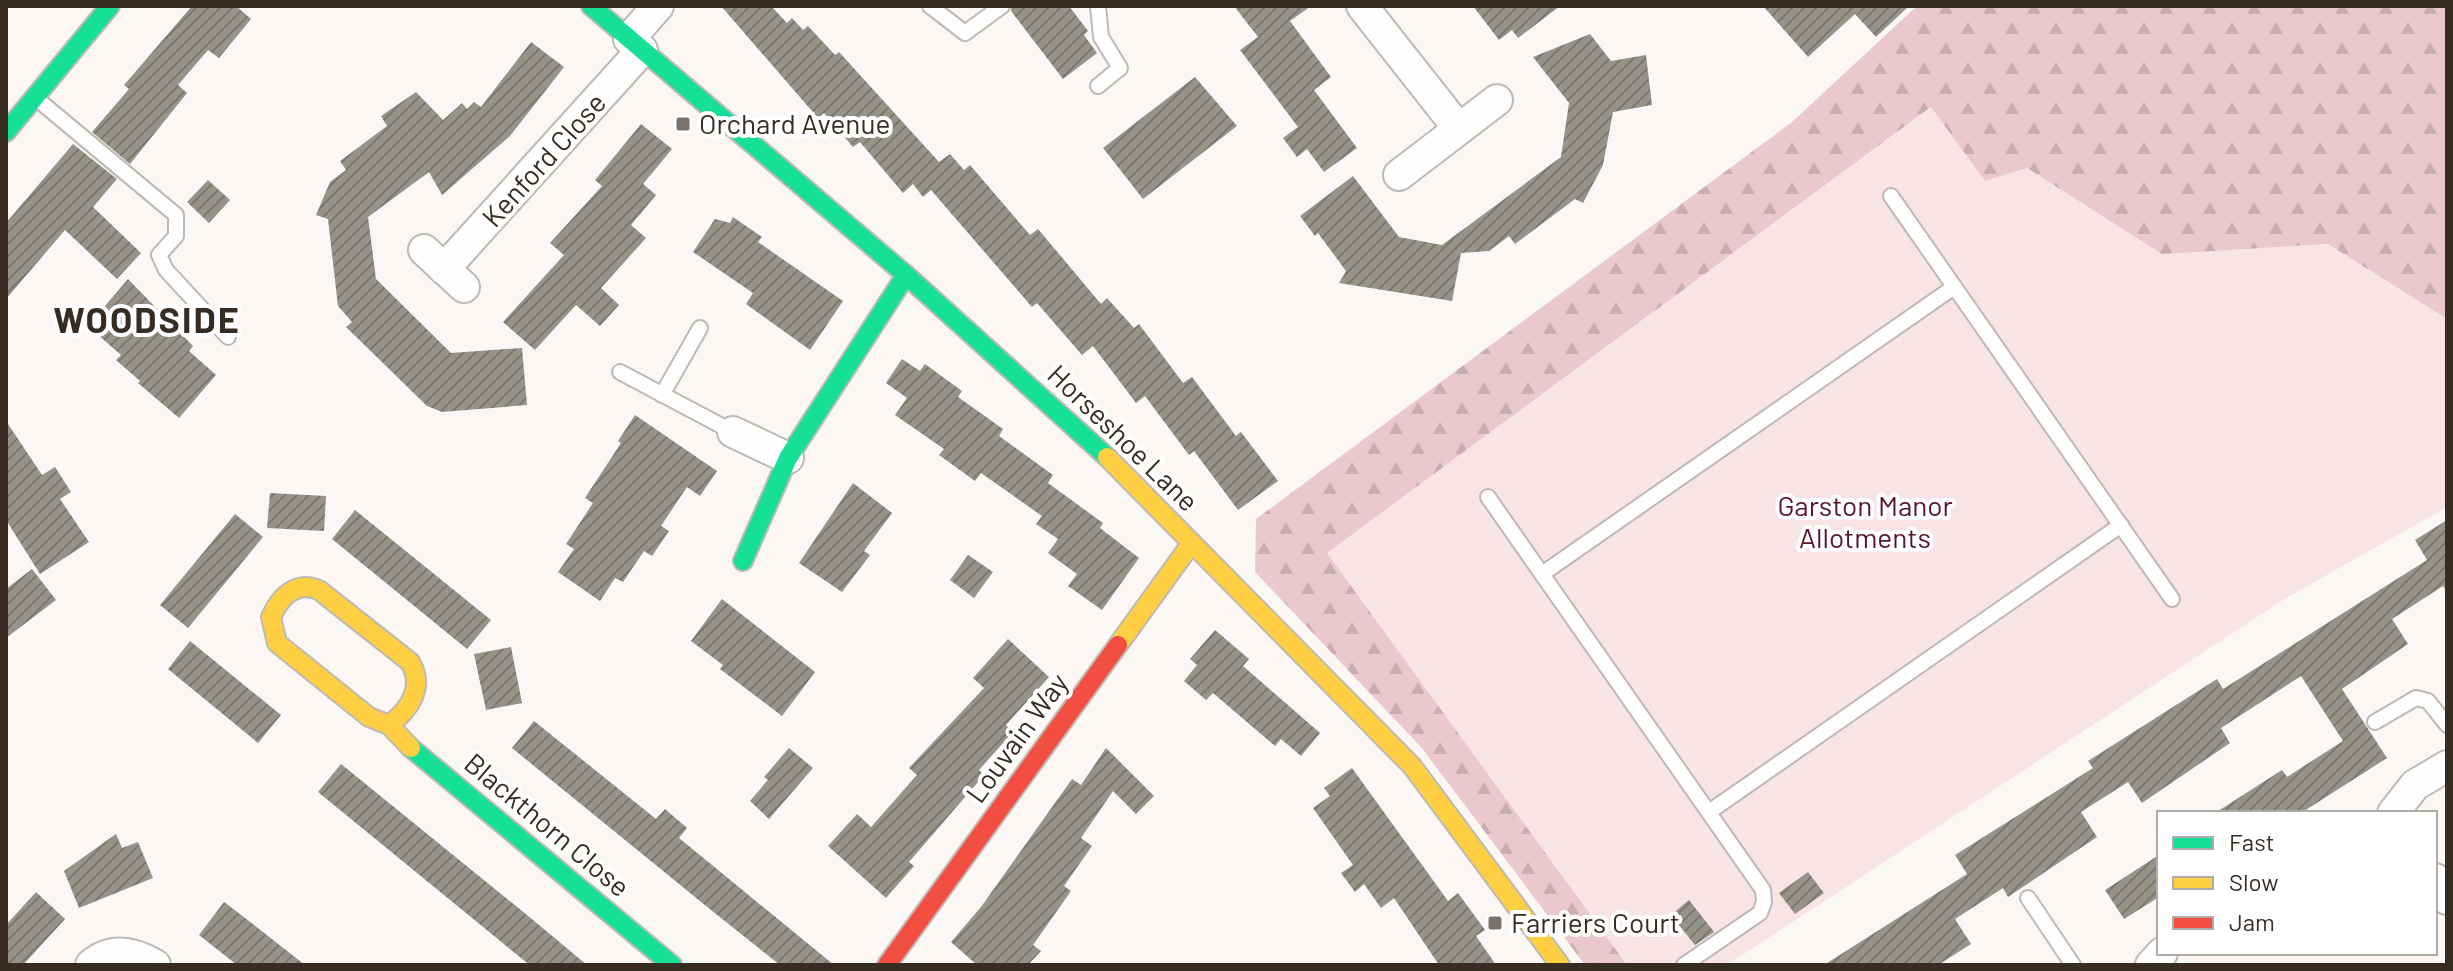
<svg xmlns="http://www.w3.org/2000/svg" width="2453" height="971" font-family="Barlow,sans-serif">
	<defs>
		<pattern id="forest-firs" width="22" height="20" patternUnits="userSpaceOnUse" patternTransform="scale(2)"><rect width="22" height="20" fill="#eac9ce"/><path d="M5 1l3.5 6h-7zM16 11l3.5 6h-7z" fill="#c9adb1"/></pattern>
		<pattern id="building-hatch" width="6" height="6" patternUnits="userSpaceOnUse" patternTransform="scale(2)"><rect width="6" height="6" fill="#969389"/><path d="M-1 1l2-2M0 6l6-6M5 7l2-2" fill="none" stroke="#7b7870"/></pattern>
	</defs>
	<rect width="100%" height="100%" fill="#faf7f5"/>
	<!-- green -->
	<path fill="#f8e3e5" d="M1932,107L1985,181L2027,168L2162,254L2328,244L2447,319V507L2286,598L1727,965H1627L1327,553Z"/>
	<!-- forest -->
	<path fill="url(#forest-firs)" d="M1917,6H2447V319L2328,244L2162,254L2027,168L1985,181L1931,107L1327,553L1627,965H1585L1421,747L1255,572L1256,519L1792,122Z"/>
	<!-- building -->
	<g fill="url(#building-hatch)">
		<path d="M192,6H236L251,19L219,58L208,50L178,85L187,93L130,164L92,132L129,89L124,85Z"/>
		<path d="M721,6H771L787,23L792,18L803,30L808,26L835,55L839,52L939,162L950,154L964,170L970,165L1030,235L1038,229L1101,304L1107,298L1134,328L1139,324L1183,383L1192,377L1236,436L1241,432L1278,481L1238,510L1194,451L1189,455L1145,396L1136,403L1093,346L1082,355L1037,303L1032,307L931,190L923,197L913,184L903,193L860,142L853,147L824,113L818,118Z"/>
		<path d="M1012,6H1069L1088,31L1084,35L1097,53L1063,79L1011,11Z"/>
		<path d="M1234,6H1311L1290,21L1331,77L1314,90L1357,148L1324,172L1307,149L1297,157L1283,138L1298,127L1240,50L1258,37Z"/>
		<path d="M1473,6H1560L1518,38L1512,30L1499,40Z"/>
		<path d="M1763,6H1909L1876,37L1855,14L1808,57Z"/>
		<path d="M1590,34L1611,61L1646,55L1652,105L1613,112L1603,165L1583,203L1575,199L1515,244L1509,236L1489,251L1461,253L1452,301L1339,283L1346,271L1318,233L1315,236L1300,216L1353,176L1399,237L1442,245L1561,157L1569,103L1533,57Z"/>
		<path d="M531,42L564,67L510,136L442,195L429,172L368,217L376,279L451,353L522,348L527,405L442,412L427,406L346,327L352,322L338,306L328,219L316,215L330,182L346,170L340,161L387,126L381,116L416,92L443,120L462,103L467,109L474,102L481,107Z"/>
		<path d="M1195,77L1237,126L1143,199L1103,148Z"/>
		<path d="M641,124L672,149L643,184L656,195L631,225L646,238L601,288L619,305L600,326L576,305L535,350L503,322L564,255L550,243L602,186L595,180Z"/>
		<path d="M73,144L117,179L93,207L141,253L117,279L65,230L6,299V223Z"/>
		<path d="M208,180L230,200L209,223L187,202Z"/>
		<path d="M733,217L762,237L758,242L843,301L810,350L746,304L753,293L693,252L715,219L730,223Z"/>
		<path d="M128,279L193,346L189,351L216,375L179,418L138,383L140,381L116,360L121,355L97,334L108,321L99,313Z"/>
		<path d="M902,359L920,371L925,364L962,391L958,397L1003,429L999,436L1053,475L1048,483L1103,523L1100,528L1139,558L1102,610L1068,586L1077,574L1048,553L1058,539L1036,524L1042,516L981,473L975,481L939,455L944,449L895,415L907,398L886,383Z"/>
		<path d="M635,415L717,471L700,496L687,487L661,526L669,531L652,556L644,551L623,582L615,578L600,601L558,572L574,549L566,544L593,503L585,498L621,443L618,441Z"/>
		<path d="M6,421L42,475L55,467L71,492L60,499L89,542L40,574L6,520Z"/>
		<path d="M853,483L892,513L864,551L870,555L842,592L799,563Z"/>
		<path d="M270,493L326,496L324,531L267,528Z"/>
		<path d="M355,510L491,620L467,649L332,539Z"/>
		<path d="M235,514L263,537L188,628L160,605Z"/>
		<path d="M2447,520V592L2443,586L2392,619L2408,644L2342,689L2387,758L2301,813H2215L2282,770L2287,777L2343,741L2301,676L2221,728L2230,743L2142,803L2128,782L2081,812L2097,837L2008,897L2003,888L1955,919L1971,944L1938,965H1824L1967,874L1955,855L2093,768L2088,761L2217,679L2223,689L2427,560L2415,540Z"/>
		<path d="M968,555L993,572L974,598L950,580Z"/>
		<path d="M32,569L56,600L6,638V589Z"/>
		<path d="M722,599L815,672L782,716L720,669L723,665L691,641Z"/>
		<path d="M1215,630L1249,659L1243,666L1320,733L1301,756L1281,739L1275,746L1213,693L1206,700L1184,681L1197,665L1190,659Z"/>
		<path d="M1008,639L1049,677L1006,725L1013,732L979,770L984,775L909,862L914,866L886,898L828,846L857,814L871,827L917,775L909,768L984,688L973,678Z"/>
		<path d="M190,641L281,715L258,743L168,669Z"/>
		<path d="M511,647L522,703L486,710L474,654Z"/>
		<path d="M534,721L656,819L665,809L687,828L679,838L834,965H780L711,910L512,748Z"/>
		<path d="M789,748L813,768L769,819L750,801L768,780L764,777Z"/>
		<path d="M1106,748L1154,796L1136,814L1113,791L1081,838L1092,846L1064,886L1071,891L1033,945L1041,951L1028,965H977L951,942L981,907L1072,779L1081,785Z"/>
		<path d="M341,764L527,915L587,965H530L516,954L318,792Z"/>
		<path d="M1352,768L1448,901L1458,893L1485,930L1476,936L1496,965H1439L1394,898L1381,908L1364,884L1355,892L1341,873L1353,865L1313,808L1330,796L1324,788Z"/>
		<path d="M116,834L122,848L138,842L153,878L79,908L64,871Z"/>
		<path d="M2159,855V897L2124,919L2105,890Z"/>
		<path d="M1808,872L1824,893L1795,914L1779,893Z"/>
		<path d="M36,892L65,919L23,965H6V925Z"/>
		<path d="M1689,900L1714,932L1695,945L1671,915Z"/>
		<path d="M224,902L249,921L305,965H237L199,935Z"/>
	</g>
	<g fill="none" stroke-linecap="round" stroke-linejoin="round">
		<!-- lane casing -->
		<g stroke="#bfb9b3" stroke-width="18">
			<g id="lane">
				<path d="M930,6L965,33L1002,6"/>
				<path d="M1098,6L1101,37L1120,68L1098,86"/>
				<path d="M37,99L176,215V236L159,255L166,270L228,337"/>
				<path d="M1891,196L2172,599"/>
				<path d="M620,372L733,432"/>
				<path d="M662,395L700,328"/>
				<path d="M1488,497L1763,890L1764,902L1760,913L1684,965"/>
				<path d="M1542,574L1954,287"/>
				<path d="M2375,722L2416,698L2428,701L2447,725"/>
				<path d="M1709,812L2121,525"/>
				<path d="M2028,898L2073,965"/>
			</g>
		</g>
		<!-- street casing -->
		<g stroke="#bfb9b3" stroke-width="34">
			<g id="street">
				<path d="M1362,6L1459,129"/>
				<path d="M629,39L658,6"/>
				<path d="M1399,175L1497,100"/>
				<path d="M424,250L464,287"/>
				<path d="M444,269L642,50"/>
				<path d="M733,432L788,458"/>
				<path d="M2393,813L2415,785L2447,766"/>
				<path d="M2435,879L2447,899"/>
				<path d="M91,965C111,948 133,952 155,965"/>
				<path d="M2151,965L2162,953"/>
			</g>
		</g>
		<!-- fast casing -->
		<g stroke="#bfb9b3" stroke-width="22">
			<g id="fast">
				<path d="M591,6L906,275L1107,457"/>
				<path d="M6,132L110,6"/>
				<path d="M743,561L788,458L906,275"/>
				<path d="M411,748L672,965"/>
			</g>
		</g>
		<!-- slow casing -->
		<g stroke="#bfb9b3" stroke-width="22">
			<g id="slow">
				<path d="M1107,457L1412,766L1560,965"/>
				<path d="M1118,645L1191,544"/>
				<path d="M389,725C410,709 425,687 410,662L319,590C296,580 280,597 271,617L277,643L369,717L389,725L411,748"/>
			</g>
		</g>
		<!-- jam casing -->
		<g stroke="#bfb9b3" stroke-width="22">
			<path id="jam" d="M887,965L1118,645"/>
		</g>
		<!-- lane -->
		<use href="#lane" stroke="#fefefe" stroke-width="14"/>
		<!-- street -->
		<use href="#street" stroke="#fefefe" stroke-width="30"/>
		<!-- fast -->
		<use href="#fast" stroke="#16e098" stroke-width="18"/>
		<!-- slow -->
		<use href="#slow" stroke="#ffcf43" stroke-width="18"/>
		<!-- jam -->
		<use href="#jam" stroke="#f24e42" stroke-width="18"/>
	</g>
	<!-- markers -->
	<g fill="#7b736b" stroke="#fff" stroke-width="3">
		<rect x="675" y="116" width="16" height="16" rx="4"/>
		<rect x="1487" y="915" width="16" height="16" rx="4"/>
	</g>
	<g text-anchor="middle" stroke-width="8" stroke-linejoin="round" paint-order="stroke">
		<!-- poi labels -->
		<g font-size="28" fill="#362c21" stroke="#fff" text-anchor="start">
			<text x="699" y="134">Orchard Avenue</text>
			<text x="1511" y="933">Farriers Court</text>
		</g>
		<!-- street labels -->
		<g font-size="28" fill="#362c21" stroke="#fff">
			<text transform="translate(544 160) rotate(-48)" y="10">Kenford Close</text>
			<text transform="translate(1123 438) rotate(44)" y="10">Horseshoe Lane</text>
			<text transform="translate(1017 738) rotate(-54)" y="10">Louvain Way</text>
			<text transform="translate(547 825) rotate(40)" y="10">Blackthorn Close</text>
		</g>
		<!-- park labels -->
		<g font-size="28" fill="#561528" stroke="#fff">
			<text x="1865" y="516">Garston Manor<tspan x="1865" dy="32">Allotments</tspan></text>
		</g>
		<!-- district labels -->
		<g font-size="36" font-weight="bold" letter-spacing="2" fill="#362c21" stroke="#fff">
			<text x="147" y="333">WOODSIDE</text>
		</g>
	</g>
	<!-- border -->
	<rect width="2453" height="971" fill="none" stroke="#362c21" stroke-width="16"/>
	<!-- legend -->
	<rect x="2157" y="811" width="280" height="144" fill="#ffffff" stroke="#afaba6" stroke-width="2"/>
	<rect x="2173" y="837" width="40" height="12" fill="#16e098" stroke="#afaba6" stroke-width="2"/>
	<text x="2229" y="851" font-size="24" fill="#362c21">Fast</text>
	<rect x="2173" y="877" width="40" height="12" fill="#ffcf43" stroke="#afaba6" stroke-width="2"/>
	<text x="2229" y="891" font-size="24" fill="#362c21">Slow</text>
	<rect x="2173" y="917" width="40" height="12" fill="#f24e42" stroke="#afaba6" stroke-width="2"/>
	<text x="2229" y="931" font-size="24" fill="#362c21">Jam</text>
</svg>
